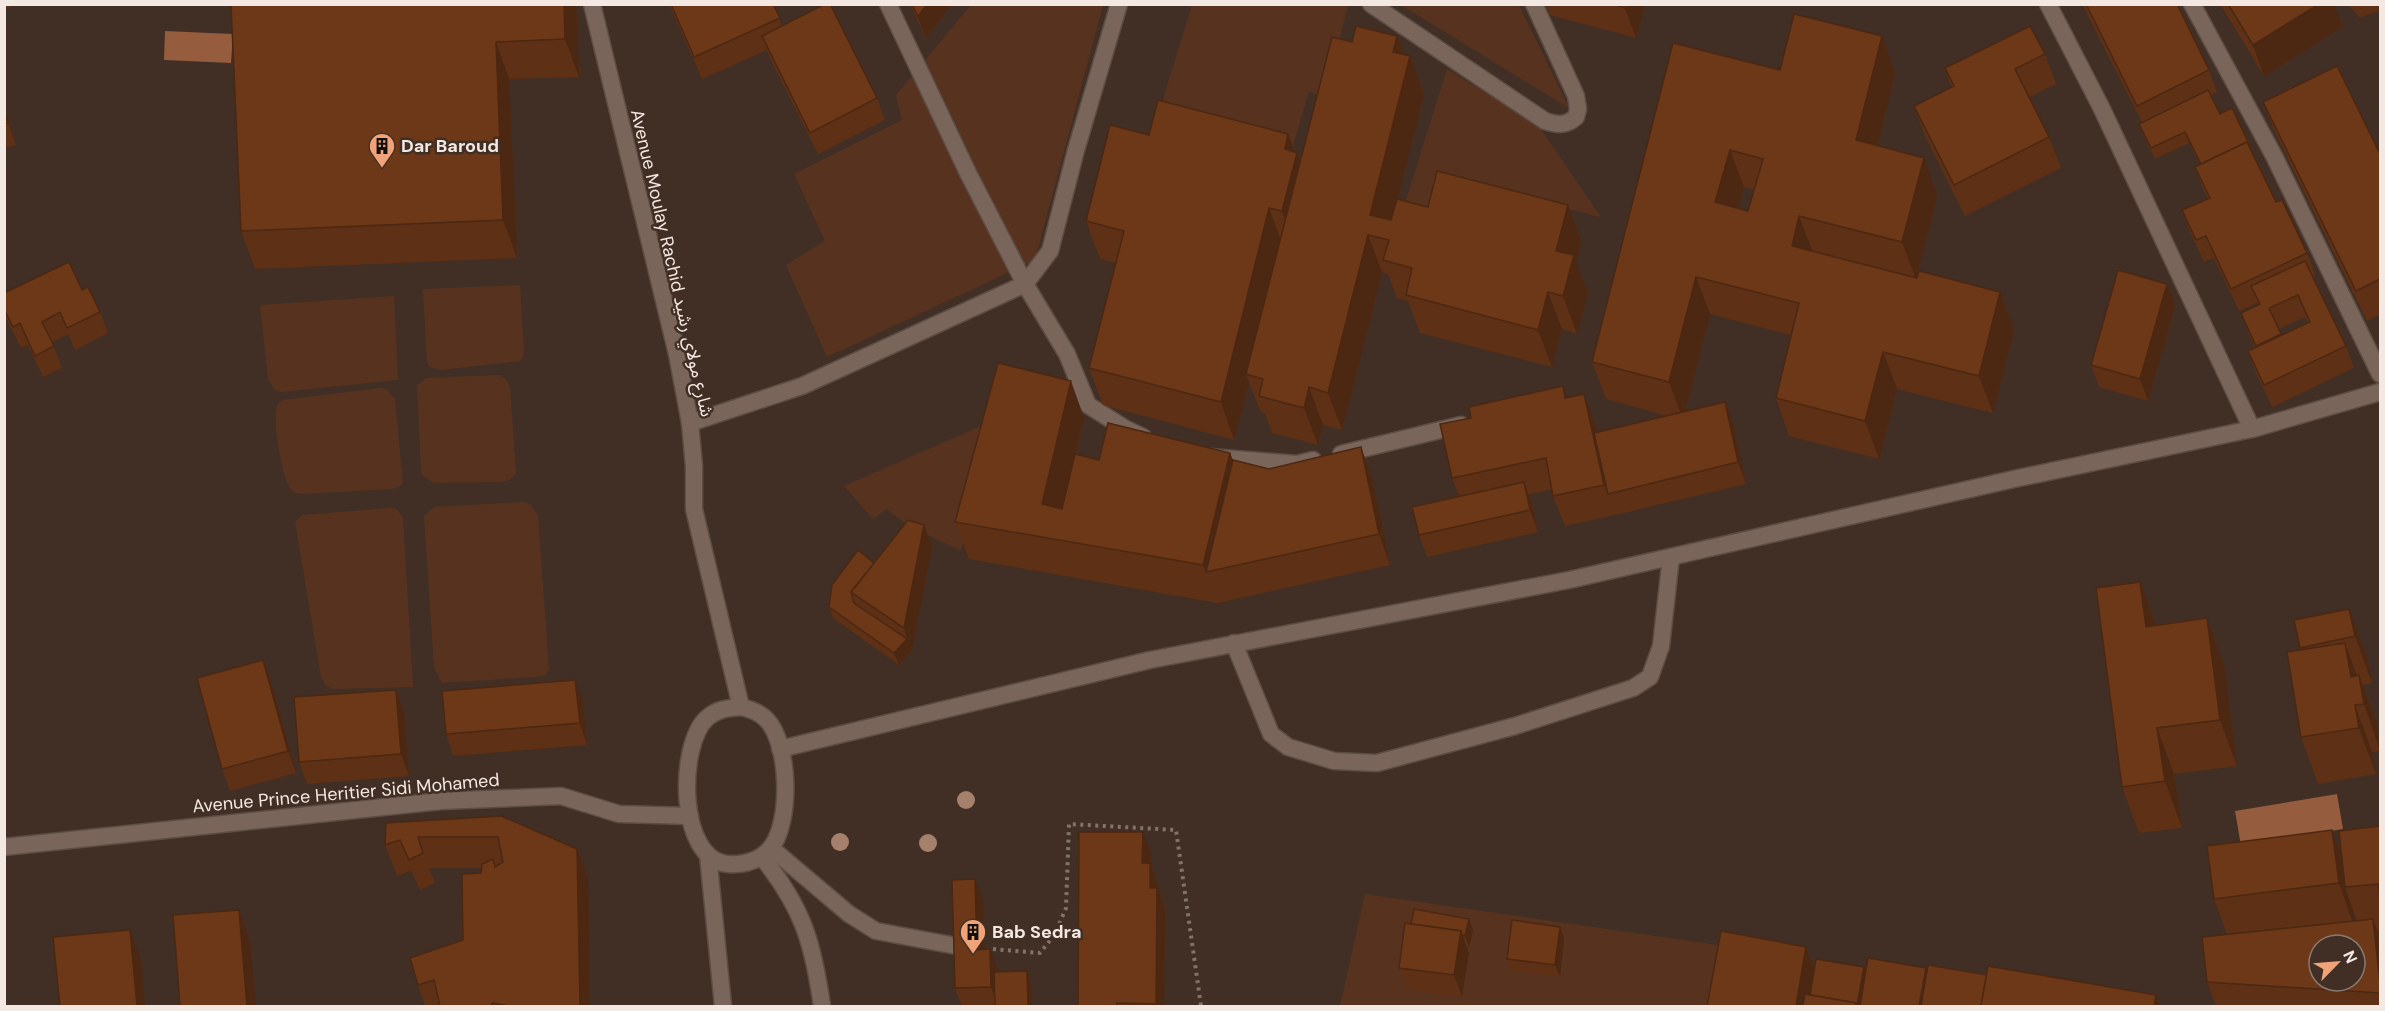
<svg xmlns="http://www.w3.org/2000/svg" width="2385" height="1011" font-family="'DM Sans','Noto Sans Arabic',sans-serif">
	<rect width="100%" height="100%" fill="#412f25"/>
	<!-- green -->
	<g fill="#57331f">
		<path d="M971,5H1103L1035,260L827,357L786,265L825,241L794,174L902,120L896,95Z"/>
		<path d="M1192,5H1348L1325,99L1309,91L1293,146L1159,112Z"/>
		<path d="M1401,5H1519L1569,108Z"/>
		<path d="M1447,69L1537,124L1601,217L1459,182L1443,214L1405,203Z"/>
		<path d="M520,285L524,352L523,358L520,361L441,370L430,367L427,363L423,289Z"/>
		<path d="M394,296L398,380L281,392L275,390L268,379L260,305Z"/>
		<path d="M501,375L508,382L510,388L516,473L510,480L500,482L434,483L422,475L421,471L417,385L426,378Z"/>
		<path d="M381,388L386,389L395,399L403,484L394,489L299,494C296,493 293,492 291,489C282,479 271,415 278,404L283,400Z"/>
		<path d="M997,419L961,551L909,526L886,509L873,519L844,486Z"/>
		<path d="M525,502L531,505L538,516L549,670L544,676L535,677L442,683L434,668L424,516L434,507Z"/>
		<path d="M390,508H396L403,518L413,687L333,689L326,686L321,677L295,522L302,515Z"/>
		<path d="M1365,894L1725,946L1715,1006H1340Z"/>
	</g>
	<!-- water -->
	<g fill="#955c3d">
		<path d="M165,31L233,34L231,63L164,60Z"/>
		<path d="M2337,794L2343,829L2241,846L2235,811Z"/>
	</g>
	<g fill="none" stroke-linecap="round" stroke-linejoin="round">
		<!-- service casing -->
		<g stroke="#5c4d44" stroke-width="19">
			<g id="service">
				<path d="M888,4L968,173L1025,284L1067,354L1088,405L1126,429L1143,437"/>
				<path d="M1371,4L1545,121C1557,125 1566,126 1576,117L1578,109L1576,96L1534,4"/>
				<path d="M690,423L802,386L1025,284L1050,251L1076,150L1119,4"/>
				<path d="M1341,454L1461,425"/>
				<path d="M1210,457L1297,464L1313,460"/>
				<path d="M1234,643L1271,734L1288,747L1334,761L1377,763L1515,726L1633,688L1650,677L1661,646L1671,557"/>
				<path d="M771,848L849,914L876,931L962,947"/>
			</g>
		</g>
		<!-- minor casing -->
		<g stroke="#5c4d44" stroke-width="19">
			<g id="minor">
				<path d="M2048,4L2102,109L2252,429"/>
				<path d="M2192,4L2274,156L2380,374"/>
				<path d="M780,749L1150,660L1569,580L2014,479L2252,429L2380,392"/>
			</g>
		</g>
		<!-- tertiary casing -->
		<g stroke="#5c4d44" stroke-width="19">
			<g id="tertiary">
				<path d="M592,4L677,354L690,423L694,466V509L741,707"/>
				<path d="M741,707C750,709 759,712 766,719C790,743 792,823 770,849C759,861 744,865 728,864C677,860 678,744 707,718C717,709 728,708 741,707Z"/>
				<path d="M4,847L441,801L561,796L619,814L690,816"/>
				<path d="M708,855L723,1006"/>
				<path d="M762,857C803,908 813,943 822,1006"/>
			</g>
		</g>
		<!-- path -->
		<path stroke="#82736a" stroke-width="4" stroke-dasharray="3 4.5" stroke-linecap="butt" d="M993,949L1040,953L1055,934L1066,908L1069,824L1176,830L1201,1006"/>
		<!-- service -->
		<use href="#service" stroke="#7a655a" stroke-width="16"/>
		<!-- minor -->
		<use href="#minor" stroke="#7a655a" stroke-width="16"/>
		<!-- tertiary -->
		<use href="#tertiary" stroke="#7a655a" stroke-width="16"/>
	</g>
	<!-- trees -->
	<g fill="#a5806c">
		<circle cx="966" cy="800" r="9"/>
		<circle cx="840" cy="842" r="9"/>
		<circle cx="928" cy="843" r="9"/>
	</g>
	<!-- wall -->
	<g fill="#5e3015" fill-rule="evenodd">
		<path d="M4,4H12V6L4,9Z"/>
		<path d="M231,4H576L579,77L509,79L517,258L255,269L241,231Z"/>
		<path d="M669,4H773L782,26L877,98L885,120L818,154L770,58L767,50L702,79Z"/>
		<path d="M910,4H952L926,38Z"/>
		<path d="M1546,4H1645L1636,38L1550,15Z"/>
		<path d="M2082,4H2177L2209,70L2217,92L2211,95L2220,114L2252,151L2276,202L2307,253L2315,275L2313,276L2346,346L2354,368L2272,407L2256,373L2248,351L2255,348L2249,335L2241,313L2258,305L2257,303L2239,311L2214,258L2204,262L2190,232L2182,210L2208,199L2203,189L2195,167L2200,164L2189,143L2155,159L2143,135L2139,124L2142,122ZM2305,317L2308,322L2281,335L2279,329Z"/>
		<path d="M2220,4H2334L2343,27L2264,76Z"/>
		<path d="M2348,4H2380V10L2360,18Z"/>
		<path d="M1397,36L1404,55L1410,56L1424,94L1397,199L1581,242L1576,262L1588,293L1577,334L1562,329L1552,367L1420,333L1408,301L1397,298L1388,274L1382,272L1342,430L1323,425L1318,445L1272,433L1265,413L1260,411L1249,382L1234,440L1103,405L1089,368L1116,263L1100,259L1086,221L1149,135L1288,134L1295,152L1300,162L1352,42Z"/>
		<path d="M1882,36L1895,74L1877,146L1937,195L1916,278L2000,292L2014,330L1993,413L1897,389L1879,459L1789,436L1776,398L1791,335L1710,314L1685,411L1733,423L1746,484L1615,515L1565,526L1553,496L1552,489L1528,495L1532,504L1538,532L1427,557L1419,535L1459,496L1452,478L1471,418L1567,397L1595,424L1597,433L1667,416L1606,399L1592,362L1780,70ZM1744,187L1754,190L1748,211L1738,208Z"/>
		<path d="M2045,54L2056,84L2029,97L2049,137L2061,168L1965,216L1925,136L1914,106L1951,87L1945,68Z"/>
		<path d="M2263,102L2380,154V315L2367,321L2275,132Z"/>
		<path d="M4,106L16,145L4,148Z"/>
		<path d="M2167,284L2175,306L2148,401L2099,387L2091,365Z"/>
		<path d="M82,290L100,312L108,333L75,350L68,334L52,342L62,368L43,377L28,345L21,348L6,318L4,313V293Z"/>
		<path d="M1084,418L1076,454L1099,460L1230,453L1233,460L1269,469L1361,447L1372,478L1390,565L1217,603L969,559L955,522Z"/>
		<path d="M924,525L932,546L912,650L899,665L833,618L829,607L874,563Z"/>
		<path d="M2140,582L2156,625L2207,618L2224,665L2237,766L2174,774L2182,828L2139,833L2122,787Z"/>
		<path d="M2349,609L2366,655L2372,683L2363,685L2376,721L2380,751L2372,752L2376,774L2318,784L2301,737V650L2300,648Z"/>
		<path d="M271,682L296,773L230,791L222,769Z"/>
		<path d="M396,690L404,711L409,776L307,784L299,762Z"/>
		<path d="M583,702L587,745L453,756L446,734Z"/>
		<path d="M501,816L588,879L590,1006H425L418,985L463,940L481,873L482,868H429L435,883L420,890L411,871L397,876L385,845L386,823Z"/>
		<path d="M2380,826V932H2378L2380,938V1006H2216L2207,982L2227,934L2214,899L2342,856ZM2353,910L2357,920L2354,921Z"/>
		<path d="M1151,854V865L1165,909L1164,1006H1078Z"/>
		<path d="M983,901L984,950L998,972L1031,983L1032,1006H962L955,988Z"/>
		<path d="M1469,919L1473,930L1469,947H1466L1469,953L1462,997L1407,989L1399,968L1411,924Z"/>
		<path d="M1564,938L1560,977L1511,971L1507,959Z"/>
	</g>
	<!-- shaded-wall -->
	<g fill="#4c2711">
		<path d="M564,4H576L579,77L565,39Z"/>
		<path d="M927,4H952L926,38L918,17Z"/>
		<path d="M1626,4H1645L1636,38L1625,8Z"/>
		<path d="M2319,4H2334L2343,27L2264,76L2253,45Z"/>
		<path d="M1397,36L1408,65L1410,56L1424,94L1387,240L1370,215L1393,52Z"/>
		<path d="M1882,36L1895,74L1869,178L1856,140Z"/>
		<path d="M496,42L509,79L517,258L503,220Z"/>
		<path d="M4,106L16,145L4,111Z"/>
		<path d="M1288,134L1296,156L1297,153L1311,190L1296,249L1282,211L1285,149Z"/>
		<path d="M1730,150L1744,187L1729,240L1715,202Z"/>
		<path d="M1924,158L1937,195L1916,280L1902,242Z"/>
		<path d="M1568,205L1581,242L1576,262L1588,293L1577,334L1563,296L1556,251Z"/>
		<path d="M1269,208L1283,246L1246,374L1249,382L1234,440L1221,402Z"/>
		<path d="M1799,216L1813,253L1792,246Z"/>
		<path d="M1368,235L1382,272L1342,430L1328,393Z"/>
		<path d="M1696,277L1710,314L1683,420L1669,382Z"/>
		<path d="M2167,284L2175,306L2148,401L2140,379Z"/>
		<path d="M1548,292L1562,329L1552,367L1538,330Z"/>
		<path d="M2000,292L2014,330L1993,413L1979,376Z"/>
		<path d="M1883,352L1897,389L1879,459L1865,421Z"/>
		<path d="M1071,381L1084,418L1056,539L1042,504Z"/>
		<path d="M1309,387L1323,425L1318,445L1304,408Z"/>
		<path d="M1584,394L1595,424L1610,493L1608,494L1604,485Z"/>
		<path d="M1725,402L1733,423L1746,484L1738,462Z"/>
		<path d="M1361,447L1372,478L1390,565L1379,534Z"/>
		<path d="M1230,453L1244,490L1206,572L1203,565Z"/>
		<path d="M1524,482L1532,504L1538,532L1530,510Z"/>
		<path d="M924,525L932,546L912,650L899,665L894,653L907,639L904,628Z"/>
		<path d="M2140,582L2157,629L2146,627Z"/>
		<path d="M2349,609L2366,655L2372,683L2355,636Z"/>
		<path d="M2207,618L2224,665L2237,766L2220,720Z"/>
		<path d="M2345,643L2361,687L2359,675L2376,721L2380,750L2364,704L2351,677Z"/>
		<path d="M263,660L271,682L296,773L288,751Z"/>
		<path d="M575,680L583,702L587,745L580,723Z"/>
		<path d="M396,690L404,711L409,776L401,754Z"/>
		<path d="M2355,705L2372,752L2376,774L2359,728Z"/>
		<path d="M2157,728L2174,774L2182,828L2165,781Z"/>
		<path d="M2332,830L2349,876L2345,887L2353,910L2355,929L2339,883Z"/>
		<path d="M1143,832L1151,854V865L1165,909L1164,1006H1157L1156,1004L1142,863Z"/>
		<path d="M577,849L588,879L590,1006H580Z"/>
		<path d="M975,879L983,901L985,972L977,950Z"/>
		<path d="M239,910L250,941L256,1006H247Z"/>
		<path d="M1469,919L1473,930L1469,947L1465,936Z"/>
		<path d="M2373,919L2380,938V983Z"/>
		<path d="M1560,927L1564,938L1560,977L1555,965Z"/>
		<path d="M130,930L141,960L145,1006H137Z"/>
		<path d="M1461,931L1469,953L1462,997L1454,975Z"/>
		<path d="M1806,947L1814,968L1808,1006H1796Z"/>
		<path d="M990,949L998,971L999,1006H998L991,987Z"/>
		<path d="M1864,967L1868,978L1863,1006H1855Z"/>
		<path d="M1926,968L1934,990L1931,1006H1919Z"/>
		<path d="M1027,971L1031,983L1032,1006H1028Z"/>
		<path d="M2156,995L2160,1006H2154Z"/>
	</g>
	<!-- building -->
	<g fill="#6d3818" stroke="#4c2711" stroke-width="1.5" fill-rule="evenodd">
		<path d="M231,4H564L565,39L496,42L503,220L241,231Z"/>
		<path d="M671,4H773L780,18L694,57Z"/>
		<path d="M825,4H830L877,98L810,133L762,36Z"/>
		<path d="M912,4H927L918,17Z"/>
		<path d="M1613,4H1626L1625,8Z"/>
		<path d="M2086,4H2177L2209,70L2137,106Z"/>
		<path d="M2228,4H2319L2253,45Z"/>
		<path d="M1794,14L1882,36L1856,140L1924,158L1902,242L1799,216L1792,246L1917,278L1919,271L2000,292L1979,376L1883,352L1865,421L1776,398L1799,303L1696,277L1669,382L1592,362L1673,43L1780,70ZM1730,150L1763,159L1748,211L1715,202Z"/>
		<path d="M1356,26L1397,36L1393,52L1410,56L1370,215L1391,220L1397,199L1428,207L1437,171L1568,205L1556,251L1574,255L1563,296L1548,292L1538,330L1406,295L1412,268L1383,260L1389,240L1368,235L1328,393L1309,387L1304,408L1259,396L1263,379L1246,374L1332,37L1352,42Z"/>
		<path d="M2030,26L2045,54L2015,69L2049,137L1954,185L1914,106L1954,86L1945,68Z"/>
		<path d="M2337,66L2380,154V279L2356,291L2263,102Z"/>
		<path d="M2208,90L2220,114L2232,108L2250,146L2247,142L2201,164L2185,132L2151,148L2139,124Z"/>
		<path d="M1158,100L1288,134L1285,149L1297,153L1282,211L1269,208L1221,402L1089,368L1124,231L1086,221L1110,125L1149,135Z"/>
		<path d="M4,111L8,123L4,124Z"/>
		<path d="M2247,142L2276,202L2282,200L2307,253L2231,289L2206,236L2196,240L2182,210L2210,198L2195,167Z"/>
		<path d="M2305,261L2346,346L2264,385L2248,351L2310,322L2298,295L2269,308L2281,334L2256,346L2241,313L2260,304L2251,286Z"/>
		<path d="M69,262L82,290L88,287L100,312L67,328L60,312L42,322L54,346L35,356L20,323L13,327L4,309V293Z"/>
		<path d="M2118,270L2167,284L2140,379L2091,365Z"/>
		<path d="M998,363L1071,381L1042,504L1062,509L1075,454L1099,460L1108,423L1230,453L1203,565L955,522Z"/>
		<path d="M1563,386L1565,398L1584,394L1604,485L1553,496L1546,458L1452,478L1440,424L1471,418L1469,407Z"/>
		<path d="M1725,402L1738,462L1608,494L1594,433Z"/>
		<path d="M1361,447L1379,534L1206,572L1233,460L1269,469Z"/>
		<path d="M1524,482L1530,510L1419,535L1412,507Z"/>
		<path d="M908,520L924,525L904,628L851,592Z"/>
		<path d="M858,550L874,563L851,592L854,603L907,639L894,653L829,607L832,585Z"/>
		<path d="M2140,582L2146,627L2207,618L2220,720L2157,728L2165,781L2122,787L2096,588Z"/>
		<path d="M2349,609L2355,636L2300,648L2294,620Z"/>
		<path d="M2345,643L2351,677L2359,675L2364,704L2355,705L2359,728L2301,737L2287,652Z"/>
		<path d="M263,660L288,751L222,769L197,678Z"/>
		<path d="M575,680L580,723L446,734L442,691Z"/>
		<path d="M396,690L401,754L299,762L294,697Z"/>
		<path d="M501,816L577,849L580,1006H509L492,1003V1006H440L434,980L418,985L410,958L463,940L462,874L481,873L482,864L493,859L495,867L503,862L498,837H418L423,853L409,860L400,840L385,845L386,823Z"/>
		<path d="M2380,826V898L2378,884L2345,887L2339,831Z"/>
		<path d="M2332,830L2339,883L2214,899L2207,846Z"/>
		<path d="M1079,832H1143L1142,863H1150V888H1157L1156,1004L1117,1003V1006H1078Z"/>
		<path d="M975,879L977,950L990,949L991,987L955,988L952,880Z"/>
		<path d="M1414,909L1469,919L1465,936L1462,935L1461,931L1411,924Z"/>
		<path d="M239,910L247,1006H180L173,915Z"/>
		<path d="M2373,919L2380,983V993L2207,982L2202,937ZM2319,945H2355V981H2319Z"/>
		<path d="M1512,920L1560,927L1555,965L1507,959Z"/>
		<path d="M1405,923L1461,931L1454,975L1399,968Z"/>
		<path d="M130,930L137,1006H60L53,937Z"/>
		<path d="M1721,931L1806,947L1796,1006H1707Z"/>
		<path d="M1868,958L1926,968L1919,1006H1860Z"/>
		<path d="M1816,959L1864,967L1857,1006L1856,1003L1810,995Z"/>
		<path d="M1928,965L1987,975L1981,1006H1921Z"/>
		<path d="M1988,966L2156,995L2154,1006H1981Z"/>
		<path d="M1027,971L1028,1006H995L994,972Z"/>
		<path d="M1805,994L1856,1003L1855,1006H1803Z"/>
	</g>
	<!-- icons -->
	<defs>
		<g id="building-pin" transform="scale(1.35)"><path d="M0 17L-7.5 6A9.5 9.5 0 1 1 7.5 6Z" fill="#f0a278" stroke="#412f25"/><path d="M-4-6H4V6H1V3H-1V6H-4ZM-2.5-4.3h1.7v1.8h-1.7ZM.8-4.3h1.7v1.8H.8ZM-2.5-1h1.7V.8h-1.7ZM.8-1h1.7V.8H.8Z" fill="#111"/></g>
	</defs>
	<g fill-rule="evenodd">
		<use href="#building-pin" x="382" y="146"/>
		<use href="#building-pin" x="973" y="932"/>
	</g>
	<g text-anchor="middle" stroke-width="5" stroke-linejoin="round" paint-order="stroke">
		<!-- poi labels -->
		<g font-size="18" font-weight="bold" fill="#f4e8e2" stroke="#412f25" text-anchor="start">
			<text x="401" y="152">Dar Baroud</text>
			<text x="992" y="938">Bab Sedra</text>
		</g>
		<!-- street labels -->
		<g font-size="18" fill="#f4e8e2" stroke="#412f25">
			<text transform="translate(672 263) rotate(77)" y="6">Avenue Moulay Rachid شارع مولاي رشيد</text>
			<text transform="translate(346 793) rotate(-5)" y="6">Avenue Prince Heritier Sidi Mohamed</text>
		</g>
	</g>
	<!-- border -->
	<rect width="2385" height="1011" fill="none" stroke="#f4e8e2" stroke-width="12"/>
	<!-- north arrow -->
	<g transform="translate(2337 963) rotate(65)"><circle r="28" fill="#412f25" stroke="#897971" stroke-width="1.5"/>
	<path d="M0-4.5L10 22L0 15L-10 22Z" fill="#f0a278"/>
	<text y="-9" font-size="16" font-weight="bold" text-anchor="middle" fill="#f4e8e2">N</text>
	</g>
</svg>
